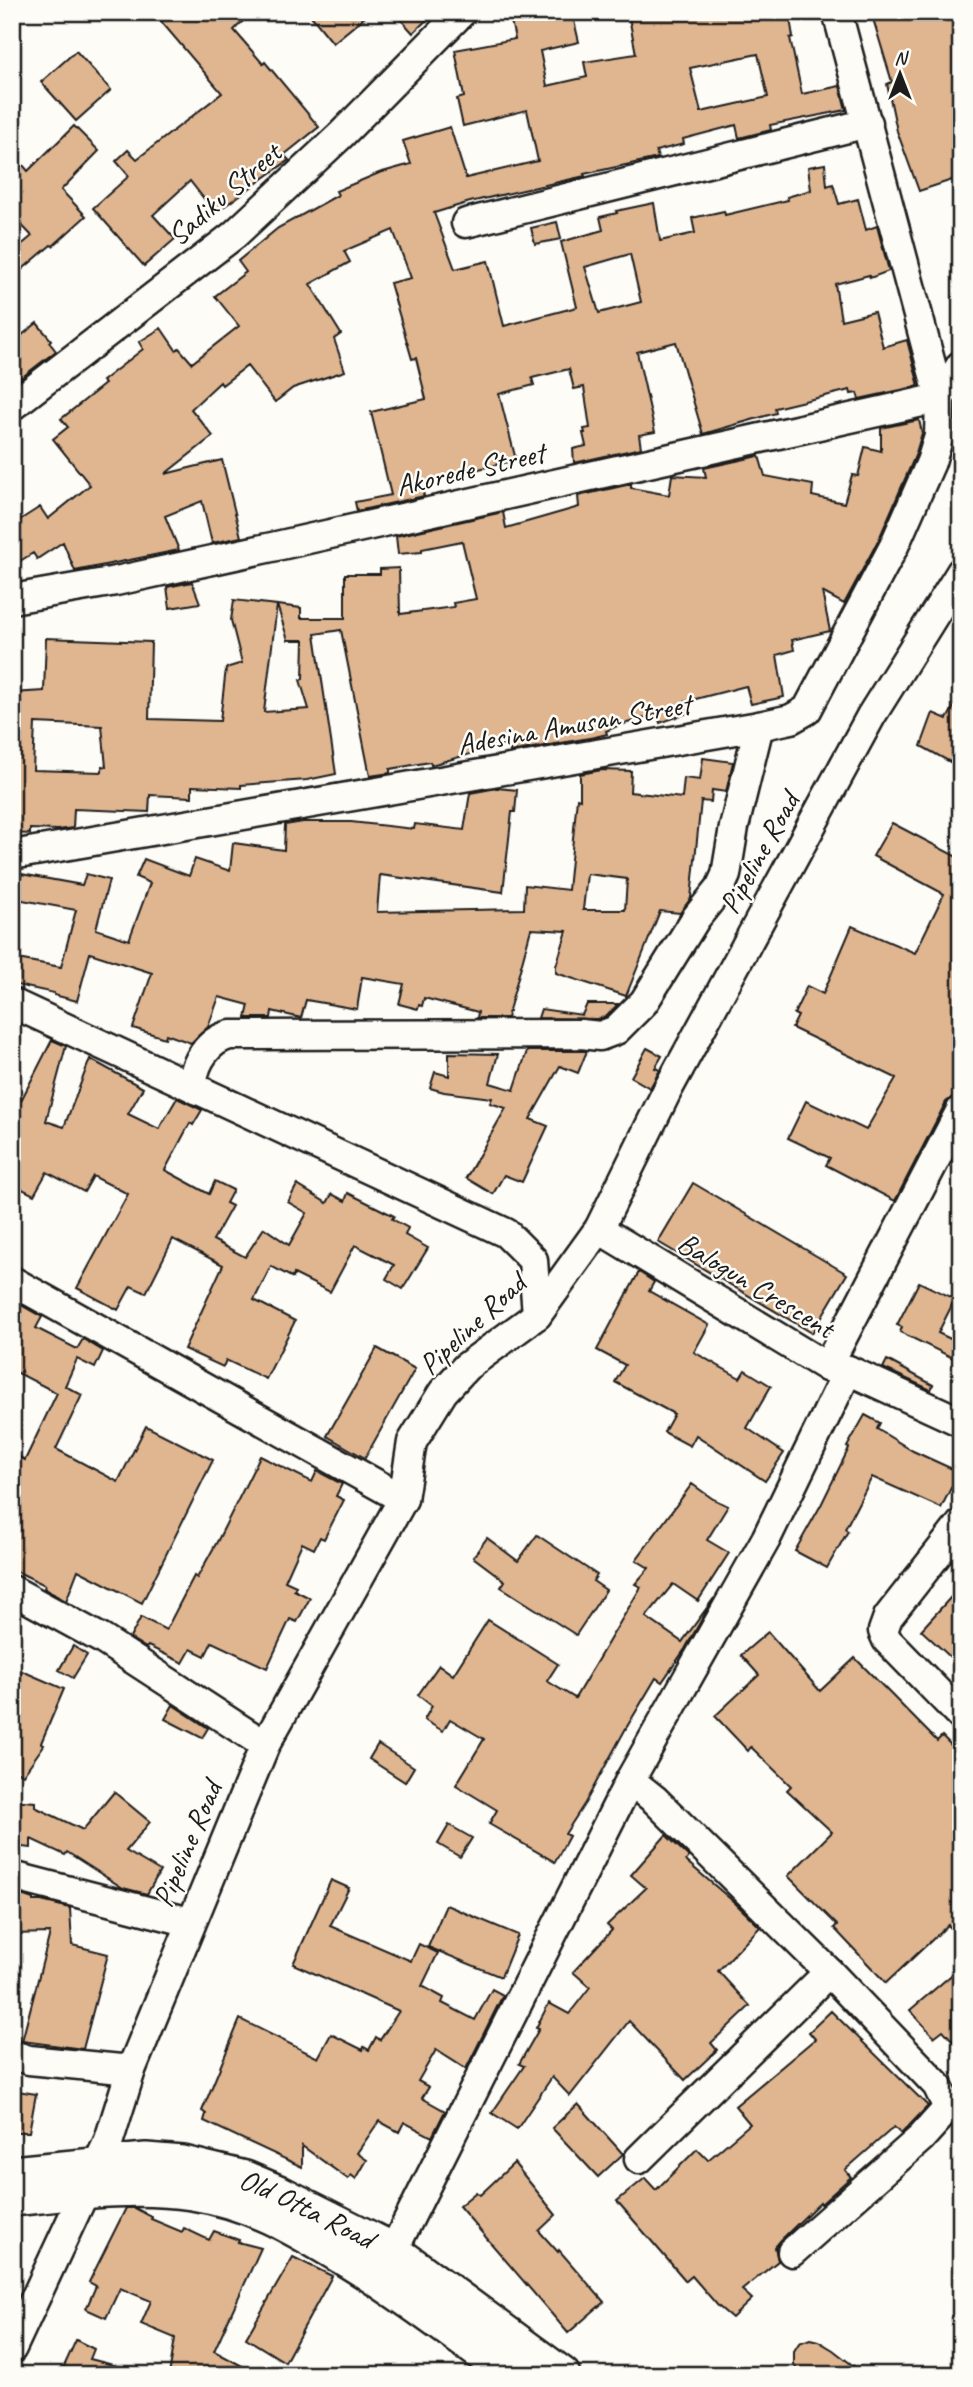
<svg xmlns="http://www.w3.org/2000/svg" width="973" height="2387" font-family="Caveat,sans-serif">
	<rect width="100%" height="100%" fill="#fdfcf7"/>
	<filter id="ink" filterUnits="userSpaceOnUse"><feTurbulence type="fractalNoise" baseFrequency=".0143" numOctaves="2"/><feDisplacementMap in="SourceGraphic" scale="14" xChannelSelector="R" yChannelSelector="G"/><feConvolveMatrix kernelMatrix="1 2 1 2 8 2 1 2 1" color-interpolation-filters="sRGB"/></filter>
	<g filter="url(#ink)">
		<!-- building -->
		<g fill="#e0b691" stroke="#1c1c1c" stroke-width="2" fill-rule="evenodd">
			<path d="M153,12H252L234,30L263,64L265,62L319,127L284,155L289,160L215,213L190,181L153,215L175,239L144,266L93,208L129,176L116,161L128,150L137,159L222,93Z"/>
			<path d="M308,12H371L333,43Z"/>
			<path d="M394,12H435L413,33Z"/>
			<path d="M509,12H572L579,42L540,51L547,86L587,77L584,62L636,54L628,12H789L793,37L790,38L802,94L840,86L846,110L770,125L771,130L739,138L736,125L683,139L684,144L656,151L658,158L584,174L585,176L470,202L434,213L455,269L488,261L504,326L577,307L561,242L603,230L600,217L617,213L616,211L654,203L660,241L695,233L692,218L724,211L725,215L788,200L787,197L811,190L808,167L825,164L827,186L833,184L839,204L858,199L866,230L877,226L889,271L870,278L869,275L835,284L841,320L874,312L883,347L907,340L919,386L859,399L857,393L851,394L850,390L775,408L776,413L703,434L676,342L637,352L655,432L639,435L641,448L574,463L573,449L586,446L583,433H585L584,429L590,428L584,387L574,389L569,369L532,378L534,385L499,394L516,460L421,483L424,496L357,511L355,502L391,495L371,412L426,399L416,358L412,359L390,283L411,278L393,230L344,251L350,262L310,284L341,334L334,339L345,371L293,388L275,402L247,366L222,385L220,382L191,409L213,436L165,474L222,460L241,537L212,543L202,501L165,516L179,550L75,571L63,542L37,559L33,553L12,566V525L40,507L48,519L90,485L53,439L68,427L61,419L105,384L102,381L143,349L139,342L161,328L176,350L179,348L192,363L239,326L215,296L246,272L238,261L278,228L338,195L336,191L379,173L411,164L403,141L450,127L466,178L538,161L527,110L463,126L457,99L464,97L455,50L515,39ZM758,54L768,97L701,112L690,68ZM630,254L641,302L599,313L585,267Z"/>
			<path d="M871,12H961V177L919,191L897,131L887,84L892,82Z"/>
			<path d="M76,51L111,90L76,121L41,82Z"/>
			<path d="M74,126L99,151L61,190L86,216L53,246L51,245L12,278V253L32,236L12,215V152L28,171Z"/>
			<path d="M557,222L561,239L535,244L531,228Z"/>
			<path d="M12,321L22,335L37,323L51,340L49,342L56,351L12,385Z"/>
			<path d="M919,420L922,433L915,456L879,539L844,604L822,592L830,631L792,640L794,650L777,655L784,697L751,704L746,686L684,702L688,713L660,723L658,714L617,726L606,731L607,734L595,737L510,752L509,743L431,765L430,762L390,769V773L370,776L341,630L315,634L336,774L307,780L241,785V788L192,786V797L150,795L149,812L74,809L73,828L58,830L30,829V834L12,833V693L44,691L46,638L151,642L149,719L220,721L226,668L242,663L231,620L234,600L277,605L264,712L309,709L300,680L303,679L304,640H288L277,605L301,608V618H345V574H380V569L399,568L400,614L454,607L453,603L476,599L462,541L422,549V552L398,554L396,536L503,512L506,528L579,507L578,496L631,484V488L669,495L672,475L706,477L704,468L759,456L765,476L813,485L812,496L844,503L852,475L858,476L865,447L881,451V428ZM35,723L102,726L106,767L102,766V772L33,770Z"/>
			<path d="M192,582L200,603L170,608L167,587Z"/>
			<path d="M961,694V768L921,746L933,713L947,719Z"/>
			<path d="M703,758L733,762L726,792L712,790L711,802L701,801L691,898L680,913L660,911L626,996L556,973V966L567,931L531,929L507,1018H477L478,1012L424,998L422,1006L419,1005L418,1009L399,1004L404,984L362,977L357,1009L306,1000L301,1018L272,1011L271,1018H246L249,1005L219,997L208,1027L191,1043L166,1034L165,1038L133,1028L152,973L90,953L77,1001L54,995V993L12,984V958L61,967L76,910L17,899L21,874L82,885L86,874L109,880L96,929L129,940L150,883L136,877L144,859L189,876L195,859L230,871L233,843L284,850L285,825L303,822H351L414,829L415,824L464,830L470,793L497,788L517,790L515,812H512L503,892L380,875L377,912L524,909L525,885L568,890L577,798L580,799V774L602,770L631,771L630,792L682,798L684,778L700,780ZM587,874L627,879L625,910H583Z"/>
			<path d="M892,823L961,859V1083L956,1095L946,1102L895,1201L826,1165L830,1158L788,1138L806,1101L866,1130L896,1078L792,1028L798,1016L794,1014L807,986L823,994L852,926L915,953L944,894L873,856Z"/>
			<path d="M587,1004H618L607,1016L598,1019L538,1018L541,1009L582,1015Z"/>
			<path d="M52,1040L66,1046L46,1121L64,1127L90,1059L143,1088L128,1114L159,1129L177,1098L202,1110L193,1125L190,1123L165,1170L209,1194L215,1181L233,1190L226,1203L232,1206L213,1240L245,1257L264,1228L289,1245L307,1213L288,1202L297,1185L327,1203L332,1194L345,1201L348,1193L394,1216L392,1219L408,1228L405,1235L428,1248L403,1289L386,1279L394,1265L355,1245L330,1292L294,1274L293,1278L271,1266L254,1300L295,1321L266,1379L226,1360L223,1367L184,1349L223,1265L173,1239L146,1293L131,1286L118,1310L77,1288L128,1194L93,1176L84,1192L47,1172L34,1195L12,1184V1118Z"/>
			<path d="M647,1048L662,1056L655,1068L660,1070L650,1088L631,1077Z"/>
			<path d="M527,1051H587L578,1073L560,1066L530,1119L548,1126L522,1182L504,1175L493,1194L466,1178L506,1108L490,1103L492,1098L444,1092L430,1088L435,1072L449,1076V1053L498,1054L490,1083L514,1090Z"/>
			<path d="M693,1183L847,1274L812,1333L658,1242Z"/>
			<path d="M639,1272L654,1282L649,1291L709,1325L694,1352L740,1378L745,1370L771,1386L747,1428L784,1453L765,1481L696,1435L690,1446L664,1432L674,1414L615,1382L625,1365L597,1350Z"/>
			<path d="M919,1282L955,1299L938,1333L961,1344V1362L900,1332L902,1327L897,1325Z"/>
			<path d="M12,1300L42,1317L36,1328L77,1349L83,1339L103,1351L95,1368L77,1359L65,1386L82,1395L56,1449L118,1482L146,1426L213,1460L142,1603L78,1570L66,1601L44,1588L45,1585L12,1569V1453L25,1460L57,1393L12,1370Z"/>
			<path d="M377,1348L415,1369L365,1458L327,1436Z"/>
			<path d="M887,1360L933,1385L931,1390L883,1368Z"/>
			<path d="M865,1415L880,1423L877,1429L913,1451L959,1472L941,1508L872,1477L845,1529L848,1531L827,1568L795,1551L821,1505L849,1448L847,1447Z"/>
			<path d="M260,1456L312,1482L317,1471L342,1484L336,1496L344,1500L324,1539L320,1537L314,1549L302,1543L285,1581L296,1586L294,1590L310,1598L297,1622L290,1619L267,1668L212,1642L205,1656L191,1649L183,1663L148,1646L146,1648L130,1638L141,1617L166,1630L194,1576L197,1578L218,1540Z"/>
			<path d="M692,1484L713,1499L728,1506L707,1540L729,1553L698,1601L673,1584L646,1617L682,1642L714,1598L685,1649L662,1682L656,1678L625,1730L585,1803L565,1834L569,1836L555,1862L489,1824L497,1810L456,1785L484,1739L450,1719L443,1731L424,1720L432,1706L418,1695L439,1665L453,1675L488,1620L558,1664L547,1681L575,1698L641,1587L635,1584L649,1568L636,1560Z"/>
			<path d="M537,1535L597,1575L593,1581L606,1590L576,1635L501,1587L505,1581L473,1557L487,1538L518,1561Z"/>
			<path d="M951,1597L961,1606V1667L921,1630Z"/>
			<path d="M768,1632L820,1691L855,1658L937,1741L942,1736L961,1755V1938L948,1925L886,1983L834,1928L837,1925L788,1876L832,1832L787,1790L791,1786L751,1747L748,1751L715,1716L759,1675L741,1655Z"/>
			<path d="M73,1646L87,1655L73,1678L59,1670Z"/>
			<path d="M22,1671L64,1689L41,1743L44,1745L23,1775L12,1768V1672L20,1676Z"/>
			<path d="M173,1705L208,1728L202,1738L165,1719Z"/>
			<path d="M378,1744L414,1767L405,1782L369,1759Z"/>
			<path d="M114,1792L150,1822L126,1851L160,1871L147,1894L123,1888L67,1852L65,1855L31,1839V1848L12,1846V1800L35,1802V1807L83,1830Z"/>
			<path d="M449,1825L472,1838L460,1857L438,1844Z"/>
			<path d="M666,1835L689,1857L686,1861L734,1902L760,1927L718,1971L750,2006L711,2043L717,2050L685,2080L629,2021L570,2096L552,2077L517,2129L492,2113L524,2066L519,2064L539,2029L536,2028L549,2003L569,2014L590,1987L573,1972L612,1930L607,1925L646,1888L631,1875Z"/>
			<path d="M331,1880L349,1888L330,1926L411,1961L419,1944L438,1953L422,1986L444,1998L442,2003L475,2020L492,1989L503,1995L466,2069L436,2050L418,2081L429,2087L422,2098L445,2111L432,2137L404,2122L399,2132L379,2121L357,2153L367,2160L356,2179L351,2175L348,2179L302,2146V2167L204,2121L206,2114L202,2111L240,2019L318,2058L331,2034L363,2050L364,2047L369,2050L376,2037L380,2040L399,2011L293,1964Z"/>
			<path d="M21,1895L33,1899V1901H41L70,1908L72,1945L108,1954L83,2049L22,2041L50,1933L12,1934V1896Z"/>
			<path d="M446,1905L518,1935L501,1977L428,1947Z"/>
			<path d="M961,1967V2050L943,2030L934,2037L910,2010Z"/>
			<path d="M831,2011L928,2106L901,2134L894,2127L845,2170L851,2177L821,2204L820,2202L781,2240L775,2247L778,2261L742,2290L752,2299L732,2318L718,2306L692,2276L686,2281L617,2201L645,2178L656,2190L697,2149L708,2160L750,2124L735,2106L815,2039L809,2032Z"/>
			<path d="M12,2090L36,2094L29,2132H12Z"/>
			<path d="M578,2104L623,2154L598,2177L552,2128Z"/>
			<path d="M514,2163L556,2215L539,2231L558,2252L559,2250L604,2302L568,2333L459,2206L476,2192L480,2195Z"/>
			<path d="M126,2208H135L152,2217L151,2219L182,2232L184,2228L209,2240L214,2231L239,2240L238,2242L261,2248L214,2351L259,2375H169L175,2338L141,2324L151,2301L120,2288L106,2318L86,2309L96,2286L89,2282Z"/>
			<path d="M293,2257L332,2276L285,2362L246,2338Z"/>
			<path d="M810,2339L818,2341L833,2350L864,2374L803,2373L797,2370L794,2364V2351L799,2343Z"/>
			<path d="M76,2340L94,2349L90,2359L129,2369V2375H60Z"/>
		</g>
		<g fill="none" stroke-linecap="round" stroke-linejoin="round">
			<!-- minor casing -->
			<g stroke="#1c1c1c" stroke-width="33">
				<g id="minor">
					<path d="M466,223L868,123"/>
					<path d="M940,398L961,365"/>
					<path d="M12,406L234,235L340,136L462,12"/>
					<path d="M12,599L116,581L272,547L940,398"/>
					<path d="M12,855L759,726L791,719L807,710L894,546L931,462L939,436L940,398L837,12"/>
					<path d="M12,1003L506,1233L533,1260L537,1315"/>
					<path d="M197,1090L193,1081C195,1061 209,1040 230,1035L581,1034L600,1036L616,1030L644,1002L696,918L720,888L726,875L734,827L759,726"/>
					<path d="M599,1229L827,1367L848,1370L961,1422"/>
					<path d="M12,1281L403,1499"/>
					<path d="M827,1367L961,1110"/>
					<path d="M961,1524L888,1617L883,1631L887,1640L961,1716"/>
					<path d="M12,1590L102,1639L265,1745"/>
					<path d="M630,1780L655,1800L829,1972L937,2085L948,2108L921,2138L792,2252"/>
					<path d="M12,1876L190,1922"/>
					<path d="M12,2055L29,2060L131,2070"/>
					<path d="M639,2159L829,1972"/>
					<path d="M393,2251L630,1780L766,1539L848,1370"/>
					<path d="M12,2348L109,2140L131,2070L265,1745L403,1499L412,1442L443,1392L466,1367L537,1315L599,1229L668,1089L871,716L961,572"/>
				</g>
			</g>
			<!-- major casing -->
			<g stroke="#1c1c1c" stroke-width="40">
				<g id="major">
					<path id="s1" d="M12,2174L146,2161L183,2164L245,2179L278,2193L393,2251L562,2375"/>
					<path d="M12,2198C71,2192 133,2183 192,2192C251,2201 292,2226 342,2256C401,2292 456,2334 512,2375"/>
				</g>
			</g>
			<!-- minor -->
			<use href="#minor" stroke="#fdfcf7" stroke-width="28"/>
			<!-- major -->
			<use href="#major" stroke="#fdfcf7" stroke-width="35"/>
		</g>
	</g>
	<g text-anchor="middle" stroke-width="5" stroke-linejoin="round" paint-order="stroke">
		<!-- street labels -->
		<g font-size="30" fill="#1c1c1c" stroke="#fdfcf7">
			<text transform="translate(224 194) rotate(-41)" y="10">Sadiku Street</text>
			<text transform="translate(470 469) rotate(-13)" y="10">Akorede Street</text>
			<text transform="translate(574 724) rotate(-10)" y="10">Adesina Amusan Street</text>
			<text transform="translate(759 853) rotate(-61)" y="10">Pipeline Road</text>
			<text transform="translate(756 1285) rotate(31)" y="10">Balogun Crescent</text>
			<text transform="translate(472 1324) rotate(-43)" y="10">Pipeline Road</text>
			<text transform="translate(187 1844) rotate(-67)" y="10">Pipeline Road</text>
			<text dy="10" stroke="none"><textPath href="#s1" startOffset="304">Old Otta Road</textPath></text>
		</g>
	</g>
	<!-- margin -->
	<rect width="973" height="2387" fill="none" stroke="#fdfcf7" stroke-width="42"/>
	<rect x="21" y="21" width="931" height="2345" fill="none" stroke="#1c1c1c" stroke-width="2.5" filter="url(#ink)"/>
	<!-- north arrow -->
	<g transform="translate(900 74)" stroke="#fdfcf7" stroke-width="5" paint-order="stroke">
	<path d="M0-5L12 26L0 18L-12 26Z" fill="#1c1c1c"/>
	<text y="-10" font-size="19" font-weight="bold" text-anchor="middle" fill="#1c1c1c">N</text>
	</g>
</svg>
